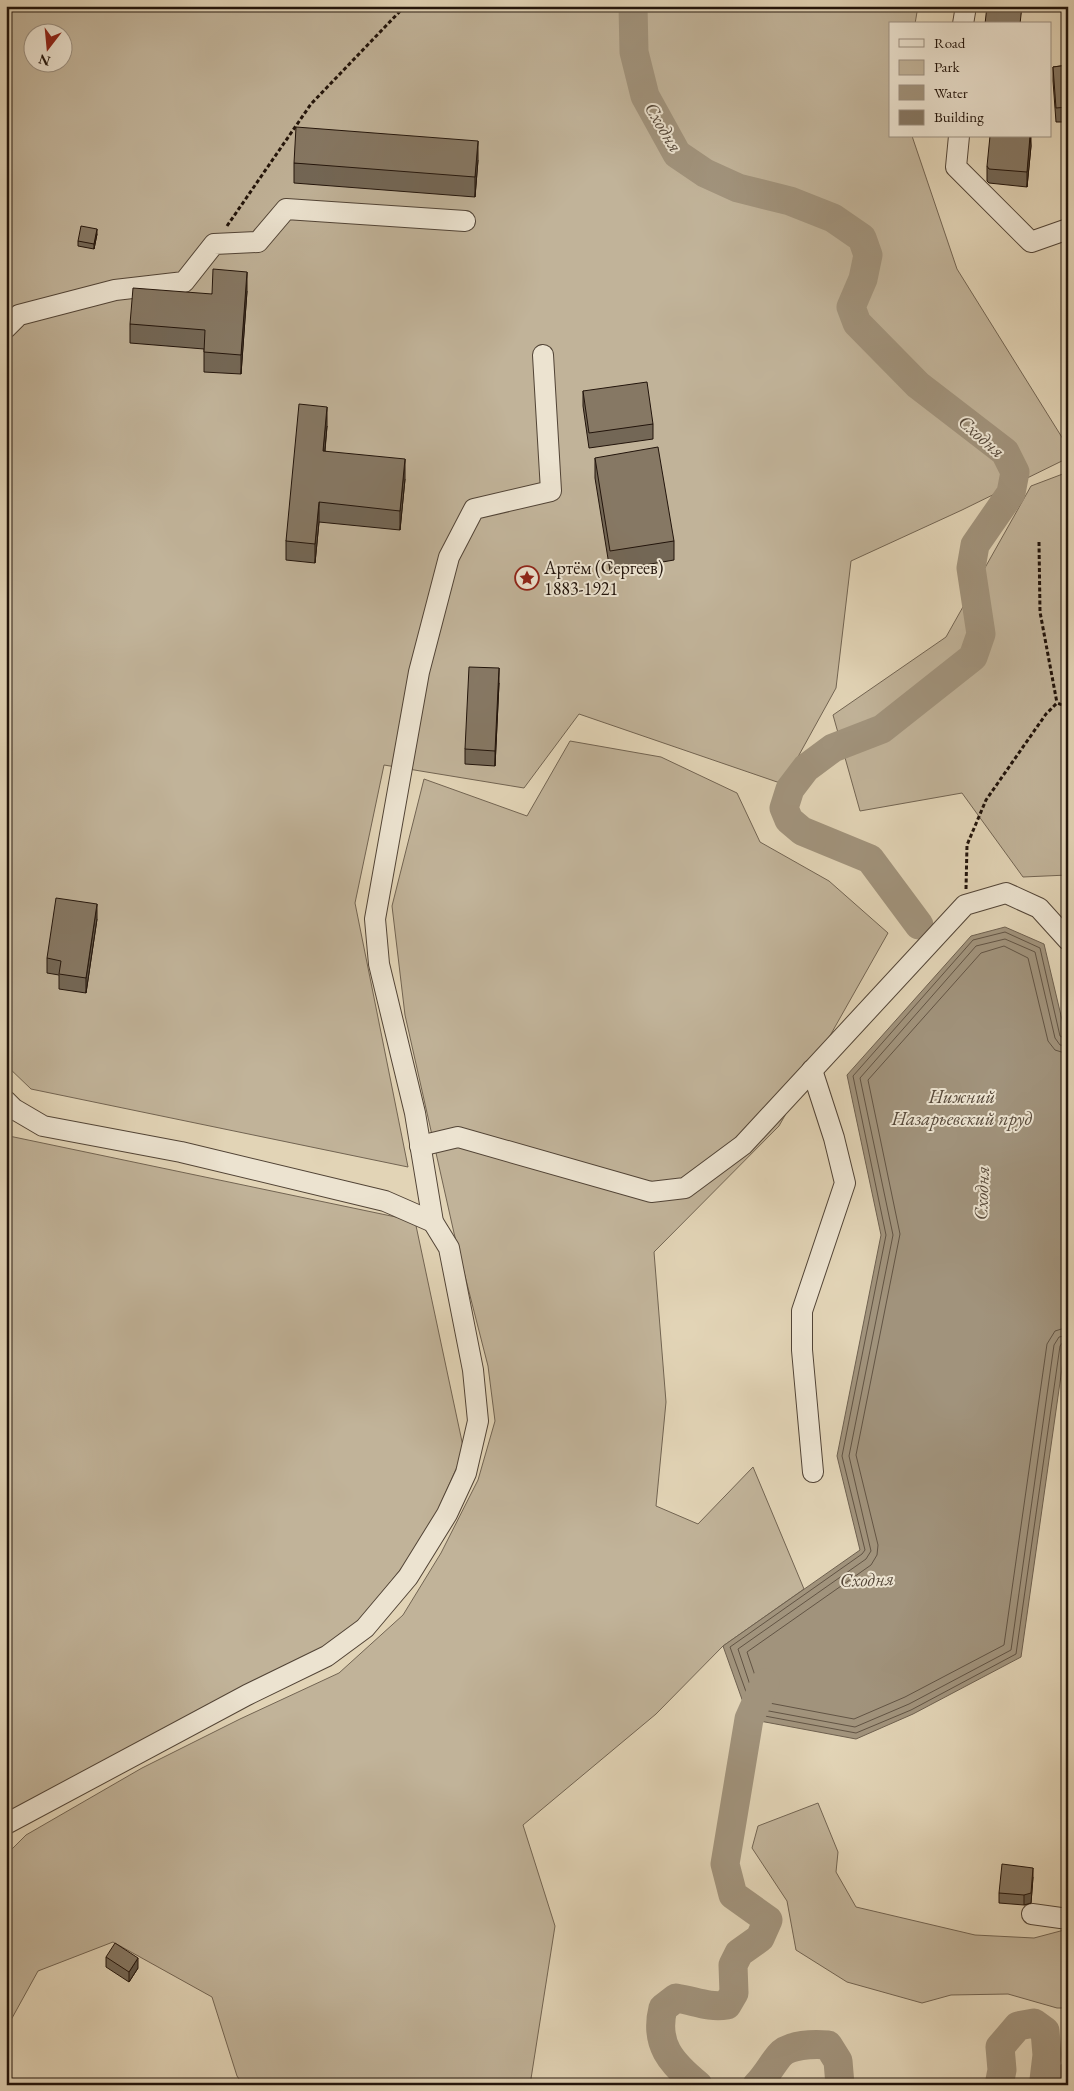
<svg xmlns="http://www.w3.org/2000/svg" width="1074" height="2091" font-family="'EB Garamond',serif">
	<rect width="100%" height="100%" fill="#e2d4b6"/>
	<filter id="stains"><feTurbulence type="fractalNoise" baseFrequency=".004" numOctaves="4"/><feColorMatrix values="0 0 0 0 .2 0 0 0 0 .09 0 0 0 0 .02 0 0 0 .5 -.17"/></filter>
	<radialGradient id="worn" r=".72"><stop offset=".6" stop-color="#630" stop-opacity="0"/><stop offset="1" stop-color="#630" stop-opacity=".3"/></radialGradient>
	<!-- green -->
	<g fill="#c1b399" stroke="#726452" fill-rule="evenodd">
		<path d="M6,6H918L915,24H890V136H912L957,269L1068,447V458L962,510L851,561L836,688L783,784L579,714L524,788L384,765L355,903L408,1167L31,1089L6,1065ZM32,32H62V62H32Z"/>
		<path d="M1068,472V875L1023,877L962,793L860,811L833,715L946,637L1031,486Z"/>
		<path d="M570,741L661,757L737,793L760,842L829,881L888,933L779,1126L654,1252L666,1402L656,1506L698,1524L753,1467L804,1589L723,1646L656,1714L523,1825L555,1926L530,2085H243L237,2076L212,1997L113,1942L38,1971L6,2029V1855L26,1835L142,1768L240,1719L339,1673L403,1615L441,1553L478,1480L495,1421L488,1366L454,1233L405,1015L392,906L424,779L527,816Z"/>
		<path d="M6,1134L9,1136L415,1221L464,1451L426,1537L343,1642L6,1813Z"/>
		<path d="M818,1803L838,1852L836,1872L856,1907L975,1935L1034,1938L1068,1929V2008H1057L1008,1994L951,1995L922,2003L847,1982L796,1950L787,1901L752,1848L758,1826Z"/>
	</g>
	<!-- water -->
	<path fill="#a1937c" stroke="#6e604f" d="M1005,927L1044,944L1068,1045V1326L1021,1657L913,1714L856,1739L749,1719L723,1646L860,1550L837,1456L881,1235L847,1075L971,936Z"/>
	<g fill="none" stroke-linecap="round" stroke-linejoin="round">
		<!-- shore -->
		<g stroke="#625444" stroke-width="1">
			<path d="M1068,1040L1060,1036L1040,948L1005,932L973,940L853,1076L886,1235L842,1456L865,1550L862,1554L730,1647L754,1714L856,1733L911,1710L1016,1654L1060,1346L1063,1342L1068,1341"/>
			<path d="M1068,1046L1060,1045L1055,1038L1035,952L1005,939L976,946L860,1078L893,1235L849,1456L871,1551L866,1559L738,1649L758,1709L855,1727L909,1704L1011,1650L1054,1345L1059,1337L1068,1335"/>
			<path d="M1068,1054L1055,1050L1048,1041L1028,958L1004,946L981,953L868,1080L900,1234L856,1455L878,1545L877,1555L871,1565L747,1652L764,1702L854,1719L905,1697L1004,1645L1047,1344L1055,1331L1068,1327"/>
		</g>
		<!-- river -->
		<g stroke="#a1937c" stroke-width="29">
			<path d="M633,6L634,52L645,96L677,154L705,173L738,188L790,201L833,218L862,238L868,255L863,279L851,307L857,323L918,385L1005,452L1015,472L1011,493L975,545L971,568L981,634L973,657L882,729L833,748L806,768L790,789L784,808L789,820L802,831L870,859L919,925"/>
			<path d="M698,2085C671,2063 654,2044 663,2008L676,1998C695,2001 709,2008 727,2005L734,1993L733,1965L739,1953L760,1938L768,1920L733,1895L725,1864L749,1719L765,1683"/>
			<path d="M757,2085C766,2076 771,2066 779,2056C788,2044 814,2044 828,2045L838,2061L840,2085"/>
			<path d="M999,2085L1002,2070L1000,2047L1018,2026L1034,2023L1045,2031L1047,2055L1044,2080L1054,2085L1068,2077"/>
		</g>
		<!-- minor casing -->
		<g stroke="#524436" stroke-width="22">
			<g id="minor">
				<path d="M963,24L966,6"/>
				<path d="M959,136L956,167L1031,242L1068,229"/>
				<path d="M6,328L19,315L115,290L184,282L214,244L258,242L286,209L465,221"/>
				<path d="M812,1070L834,1138L845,1183L802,1311V1350L813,1472"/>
				<path d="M6,1101L14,1109L43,1126L181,1152L385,1201L433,1222"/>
				<path d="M420,1146L458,1137L651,1192L685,1188L743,1145L965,905L1006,893L1039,908L1068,940"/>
				<path d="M6,1824L247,1695L327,1656L365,1628L408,1577L447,1514L466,1473L478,1421L473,1370L449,1248L433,1222L415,1113L379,964L375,919L419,672L449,557L474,509L551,491L543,355"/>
				<path d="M1032,1914L1068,1919"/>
			</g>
		</g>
		<!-- path -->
		<g stroke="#22140b" stroke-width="3" stroke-dasharray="4 2.5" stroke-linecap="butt">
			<path d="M227,226L311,104L405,6"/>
			<path d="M1039,542L1040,612L1057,703"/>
			<path d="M966,889L967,845L986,800L1046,714L1057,703L1068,707"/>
		</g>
		<!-- minor -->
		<use href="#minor" stroke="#ece3d0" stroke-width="20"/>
	</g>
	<!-- wall -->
	<g fill="#736756" stroke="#22140b">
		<path d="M1068,65V122H1056L1053,81V67Z"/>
		<path d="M1031,136V146L1027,187L989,183L987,181V166Z"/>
		<path d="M478,160L475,197L294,183V163Z"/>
		<path d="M97,234L94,249L78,246V241Z"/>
		<path d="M247,291L241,374L204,372V349L130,343V324L212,294Z"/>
		<path d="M583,391L653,424V439L589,448L583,406Z"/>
		<path d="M327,426L325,451L405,479L400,530L319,522L315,563L286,560V541Z"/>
		<path d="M595,458L674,541V560L610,571L595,478Z"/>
		<path d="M499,683L495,766L465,764V749Z"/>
		<path d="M97,919L86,993L59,989V975L47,973V958Z"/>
		<path d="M1033,1877L1031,1903L1024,1905L999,1903V1893Z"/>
		<path d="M106,1957L138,1968L129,1982L106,1967Z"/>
	</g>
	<!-- shaded-wall -->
	<g fill="#5e5446" stroke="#22140b">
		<path d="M1030,136L1031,146L1027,187V172Z"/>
		<path d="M478,141V160L475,197V177Z"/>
		<path d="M97,229V234L94,249V244Z"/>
		<path d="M247,272V291L241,374V355Z"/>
		<path d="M327,407V426L323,470V451Z"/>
		<path d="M405,459V479L400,530V511Z"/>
		<path d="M319,502V522L315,563V544Z"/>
		<path d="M499,668V683L495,766V751Z"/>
		<path d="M97,904V919L86,993V978Z"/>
		<path d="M1033,1868V1877L1031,1903L1024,1905V1895Z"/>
		<path d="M138,1958V1968L129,1982V1972Z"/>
	</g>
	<!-- building -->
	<g fill="#867864" stroke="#22140b">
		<path d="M987,6H1022L1020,24H985Z"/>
		<path d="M1068,65V107L1056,108L1053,67Z"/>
		<path d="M296,127L478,141L475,177L294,163Z"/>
		<path d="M990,136H1030L1027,172L989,169L987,166Z"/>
		<path d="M81,226L97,229L94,244L78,241Z"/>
		<path d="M213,269L247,272L241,355L204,352L205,330L130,324L133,288L212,294Z"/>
		<path d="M647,382L653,424L589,433L583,391Z"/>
		<path d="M299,404L327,407L323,451L405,459L400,511L319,502L315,544L286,541Z"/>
		<path d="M658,447L674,541L610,551L595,458Z"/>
		<path d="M469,667L499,668L495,751L465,749Z"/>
		<path d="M56,898L97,904L86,978L59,974L61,961L47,958Z"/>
		<path d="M1002,1864L1033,1868L1031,1893L1024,1895L999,1893Z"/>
		<path d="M115,1943L138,1958L129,1972L106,1957Z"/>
	</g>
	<!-- icons -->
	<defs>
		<g id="sight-ring" transform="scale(1.25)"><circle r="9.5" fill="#ece3d0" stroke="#8f2418" stroke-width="1.5"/><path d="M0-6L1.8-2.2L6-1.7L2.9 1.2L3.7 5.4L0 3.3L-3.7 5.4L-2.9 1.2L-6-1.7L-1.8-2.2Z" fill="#8f2418"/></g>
	</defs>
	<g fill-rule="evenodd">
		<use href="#sight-ring" x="527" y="578"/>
	</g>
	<g text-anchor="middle" stroke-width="4" stroke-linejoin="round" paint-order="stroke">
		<!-- poi labels -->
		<g font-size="18" fill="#22140b" stroke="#ece3d0" text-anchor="start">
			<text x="544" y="574">Артём (Сергеев)<tspan x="544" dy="21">1883-1921</tspan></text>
		</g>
		<!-- water labels -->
		<g font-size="19" font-style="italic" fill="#554738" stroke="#ece3d0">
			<text transform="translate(664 127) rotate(59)" y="7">Сходня</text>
			<text transform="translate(982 436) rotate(41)" y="7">Сходня</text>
			<text x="962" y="1103">Нижний<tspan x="962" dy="22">Назарьевский пруд</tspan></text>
			<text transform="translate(981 1193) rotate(-88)" y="7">Сходня</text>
			<text transform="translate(867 1579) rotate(-2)" y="7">Сходня</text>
		</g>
	</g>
	<!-- margin -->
	<rect width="1074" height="2091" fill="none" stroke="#e2d4b6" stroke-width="25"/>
	<rect x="8" y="8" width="1059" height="2076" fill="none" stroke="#22140b" stroke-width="2.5"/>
	<rect x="12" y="12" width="1049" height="2066" fill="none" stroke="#22140b"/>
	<!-- legend -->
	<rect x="889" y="22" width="162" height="115" fill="#ece3d0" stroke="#9b9081"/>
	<rect x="899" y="39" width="25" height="8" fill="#ece3d0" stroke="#9b9081"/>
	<text x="934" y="48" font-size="15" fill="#22140b">Road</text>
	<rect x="899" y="60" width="25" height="15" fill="#c1b399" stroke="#9b9081"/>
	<text x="934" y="72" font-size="15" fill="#22140b">Park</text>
	<rect x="899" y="85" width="25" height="15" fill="#a1937c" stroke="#9b9081"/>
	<text x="934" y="98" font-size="15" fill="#22140b">Water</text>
	<rect x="899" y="110" width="25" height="15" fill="#867864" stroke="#9b9081"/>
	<text x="934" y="122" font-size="15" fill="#22140b">Building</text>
	<!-- north arrow -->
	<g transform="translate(48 48) rotate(196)"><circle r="24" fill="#ece3d0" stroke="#9b9081"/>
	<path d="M0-4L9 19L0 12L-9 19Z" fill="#8f2418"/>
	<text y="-8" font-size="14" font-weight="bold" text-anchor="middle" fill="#22140b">N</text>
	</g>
	<rect width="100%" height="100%" filter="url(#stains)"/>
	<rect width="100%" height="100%" fill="url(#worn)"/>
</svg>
